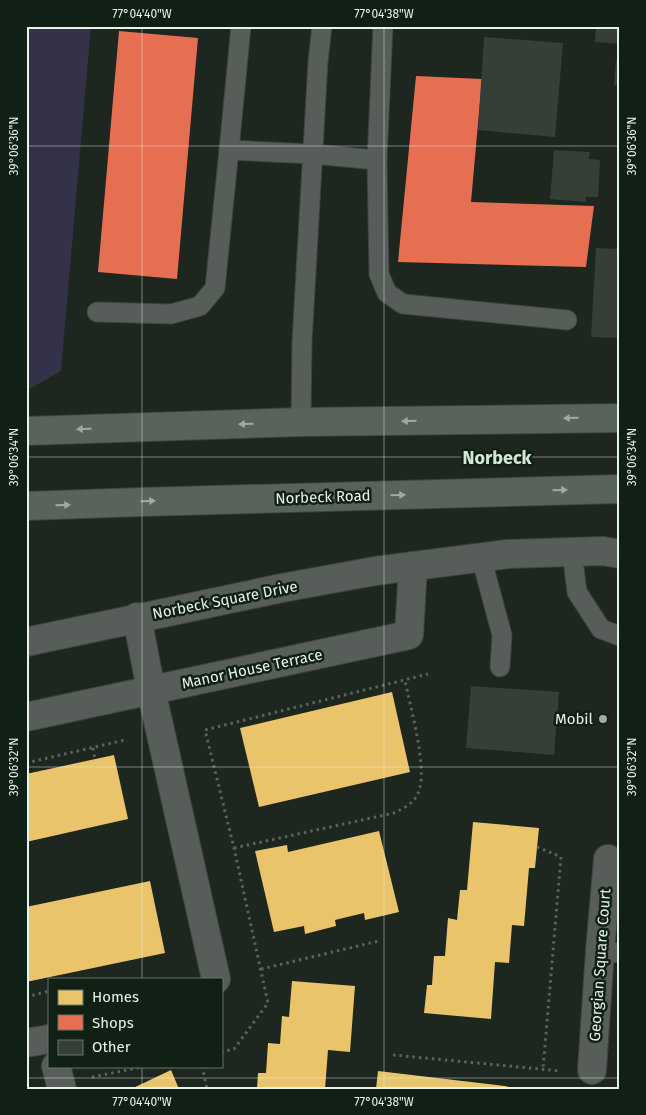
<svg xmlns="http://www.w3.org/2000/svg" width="646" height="1115" font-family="'Fira Sans',sans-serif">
	<rect width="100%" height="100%" fill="#1d261f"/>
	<!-- green -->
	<path fill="#343248" d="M26,26H91L61,371L26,391Z"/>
	<!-- homes -->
	<g fill="#e9c46a">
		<path d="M392,692L410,772L259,807L240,728Z"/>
		<path d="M114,755L128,819L26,842V774Z"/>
		<path d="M473,822L539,828L535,868H529L524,926L512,925L509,963L495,962L491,1019L424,1013L427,985H432L434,956H445L448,918L457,920L460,890H467Z"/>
		<path d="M379,831L399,912L365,920L364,913L335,920L336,926L305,934L304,926L274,932L255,851L287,845L288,852Z"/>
		<path d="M150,881L165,953L26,982V907Z"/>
		<path d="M292,981L355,986L350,1052L328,1050L325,1089H257L258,1073H266L268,1043L280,1044L282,1016L289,1017Z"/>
		<path d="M171,1070L179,1089H131Z"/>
		<path d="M378,1071L505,1086L518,1089H376Z"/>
	</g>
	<!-- shops -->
	<g fill="#e76f51">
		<path d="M119,31L198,38L177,279L98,272Z"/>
		<path d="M416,76L482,79L471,202L594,206L586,267L398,262Z"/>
	</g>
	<!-- building -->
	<g fill="#353f38">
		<path d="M596,26H620V44L595,42Z"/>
		<path d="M484,37L563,43L555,137L478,130Z"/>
		<path d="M616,60H620V85H614Z"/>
		<path d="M554,150L590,152L589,159L600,160L598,197H586V202L550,199Z"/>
		<path d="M596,248L620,249V338L591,337Z"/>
		<path d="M471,686L559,692L554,755L466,748Z"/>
	</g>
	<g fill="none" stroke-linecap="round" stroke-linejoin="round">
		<!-- service casing -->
		<g stroke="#3d443e" stroke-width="21">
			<g id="service">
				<path d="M241,26L229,150L313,154L377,160L383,26"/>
				<path d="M377,160L379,274L387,293L403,304L567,320"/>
				<path d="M97,312L171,314L200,306L215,288L229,150"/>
				<path d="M301,422L302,342L318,61L322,26"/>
				<path d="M572,552L577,592L601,629L620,636"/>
				<path d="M481,557L502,635L500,667"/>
				<path d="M600,951L620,953"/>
			</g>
		</g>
		<!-- minor casing -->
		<g stroke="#3d443e" stroke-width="30">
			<g id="minor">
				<path d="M137,617L151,690L216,979"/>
				<path d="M26,642L282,588L375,571L508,554L603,551L620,554"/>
				<path d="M26,717L409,635L413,566"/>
				<path d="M26,1043L49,1039"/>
				<path d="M56,1066L62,1089"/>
				<path d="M592,1070L600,951L608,859"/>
			</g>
		</g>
		<!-- primary casing -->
		<g stroke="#3d443e" stroke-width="30">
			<g id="primary">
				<path d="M26,431L301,422L620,418"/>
				<path d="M26,506L141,502L620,489"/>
			</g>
		</g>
		<!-- path -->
		<g stroke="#5c625d" stroke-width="3" stroke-dasharray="2.5 4" stroke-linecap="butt">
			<path d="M93,748L95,759"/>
			<path d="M26,763L125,740"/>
			<path d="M537,847L561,857L543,1069"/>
			<path d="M234,848L394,813C406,807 417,802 420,787C426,762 410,706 405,680"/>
			<path d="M261,969L379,941"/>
			<path d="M26,997L49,991"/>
			<path d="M221,1052L234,1049L268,1003L234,848L205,730L428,674"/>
			<path d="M393,1055L561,1071"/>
			<path d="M202,1066L207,1089"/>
			<path d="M92,1077L147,1066"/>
		</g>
		<!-- service -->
		<use href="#service" stroke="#575e59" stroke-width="19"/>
		<!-- minor -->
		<use href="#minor" stroke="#575e59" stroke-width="28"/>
		<!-- primary -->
		<use href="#primary" stroke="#58635b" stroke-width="28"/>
	</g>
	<!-- one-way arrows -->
	<defs><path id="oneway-solid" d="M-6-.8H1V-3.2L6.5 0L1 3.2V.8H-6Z" transform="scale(1.25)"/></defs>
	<g fill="#a0aaa2">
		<use href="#oneway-solid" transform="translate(571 418) rotate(179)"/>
		<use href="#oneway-solid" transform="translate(409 421) rotate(179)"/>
		<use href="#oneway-solid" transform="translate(246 424) rotate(178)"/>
		<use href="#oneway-solid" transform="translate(84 429) rotate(178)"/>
		<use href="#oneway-solid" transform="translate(560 490) rotate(-2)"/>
		<use href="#oneway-solid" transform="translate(398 495) rotate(-2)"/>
		<use href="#oneway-solid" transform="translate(148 501) rotate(-2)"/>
		<use href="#oneway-solid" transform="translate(63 505) rotate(-2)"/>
	</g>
	<!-- ticks -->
	<path fill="none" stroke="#e7f2ea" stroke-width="1" stroke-opacity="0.45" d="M142,26V979M384,26V1089M26,146H620M26,457H620M26,767H620M142,1066V1089M26,1078H620"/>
	<!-- markers -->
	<circle fill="#a0aba3" stroke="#102015" stroke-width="2" cx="603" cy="719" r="5"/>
	<g text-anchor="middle" stroke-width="5" stroke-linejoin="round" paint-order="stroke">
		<!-- street labels -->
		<g font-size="15" fill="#e7f2ea" stroke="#102015">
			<text transform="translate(323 497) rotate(-2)" y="5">Norbeck Road</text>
			<text transform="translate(225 600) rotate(-11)" y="5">Norbeck Square Drive</text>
			<text transform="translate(252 669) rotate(-12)" y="5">Manor House Terrace</text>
			<text transform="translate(600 965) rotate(-86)" y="5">Georgian Square Court</text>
		</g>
		<!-- poi labels -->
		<g font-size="15" fill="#e7f2ea" stroke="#102015" text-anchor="end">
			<text x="593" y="724">Mobil</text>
		</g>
		<!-- quarter labels -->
		<g font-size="18" font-weight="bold" fill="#d3e8d8" stroke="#102015">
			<text x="497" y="464">Norbeck</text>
		</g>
	</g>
	<!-- border -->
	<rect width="646" height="1115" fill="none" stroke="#102015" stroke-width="55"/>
	<!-- legend -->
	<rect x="48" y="978" width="175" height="90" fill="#102015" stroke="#66746a"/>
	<rect x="58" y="990" width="25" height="15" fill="#e9c46a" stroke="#66746a"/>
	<text x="92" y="1002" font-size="15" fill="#e7f2ea">Homes</text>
	<rect x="58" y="1015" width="25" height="15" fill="#e76f51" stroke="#66746a"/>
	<text x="92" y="1028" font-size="15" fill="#e7f2ea">Shops</text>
	<rect x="58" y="1040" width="25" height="15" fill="#353f38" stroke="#66746a"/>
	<text x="92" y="1052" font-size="15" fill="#e7f2ea">Other</text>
	<rect x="28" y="28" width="590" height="1060" fill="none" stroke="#e7f2ea" stroke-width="2"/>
	<g font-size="12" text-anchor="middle" fill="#e7f2ea">
		<text x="142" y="18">77°04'40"W</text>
		<text x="384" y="18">77°04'38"W</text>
		<text transform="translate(14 146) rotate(-90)" y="4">39°06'36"N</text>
		<text transform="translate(632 146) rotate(-90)" y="4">39°06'36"N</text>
		<text transform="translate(14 457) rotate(-90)" y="4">39°06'34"N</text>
		<text transform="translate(632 457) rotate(-90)" y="4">39°06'34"N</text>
		<text transform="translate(14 767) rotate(-90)" y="4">39°06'32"N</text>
		<text transform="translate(632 767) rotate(-90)" y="4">39°06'32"N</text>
		<text x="142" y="1106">77°04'40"W</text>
		<text x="384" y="1106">77°04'38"W</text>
	</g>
</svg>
